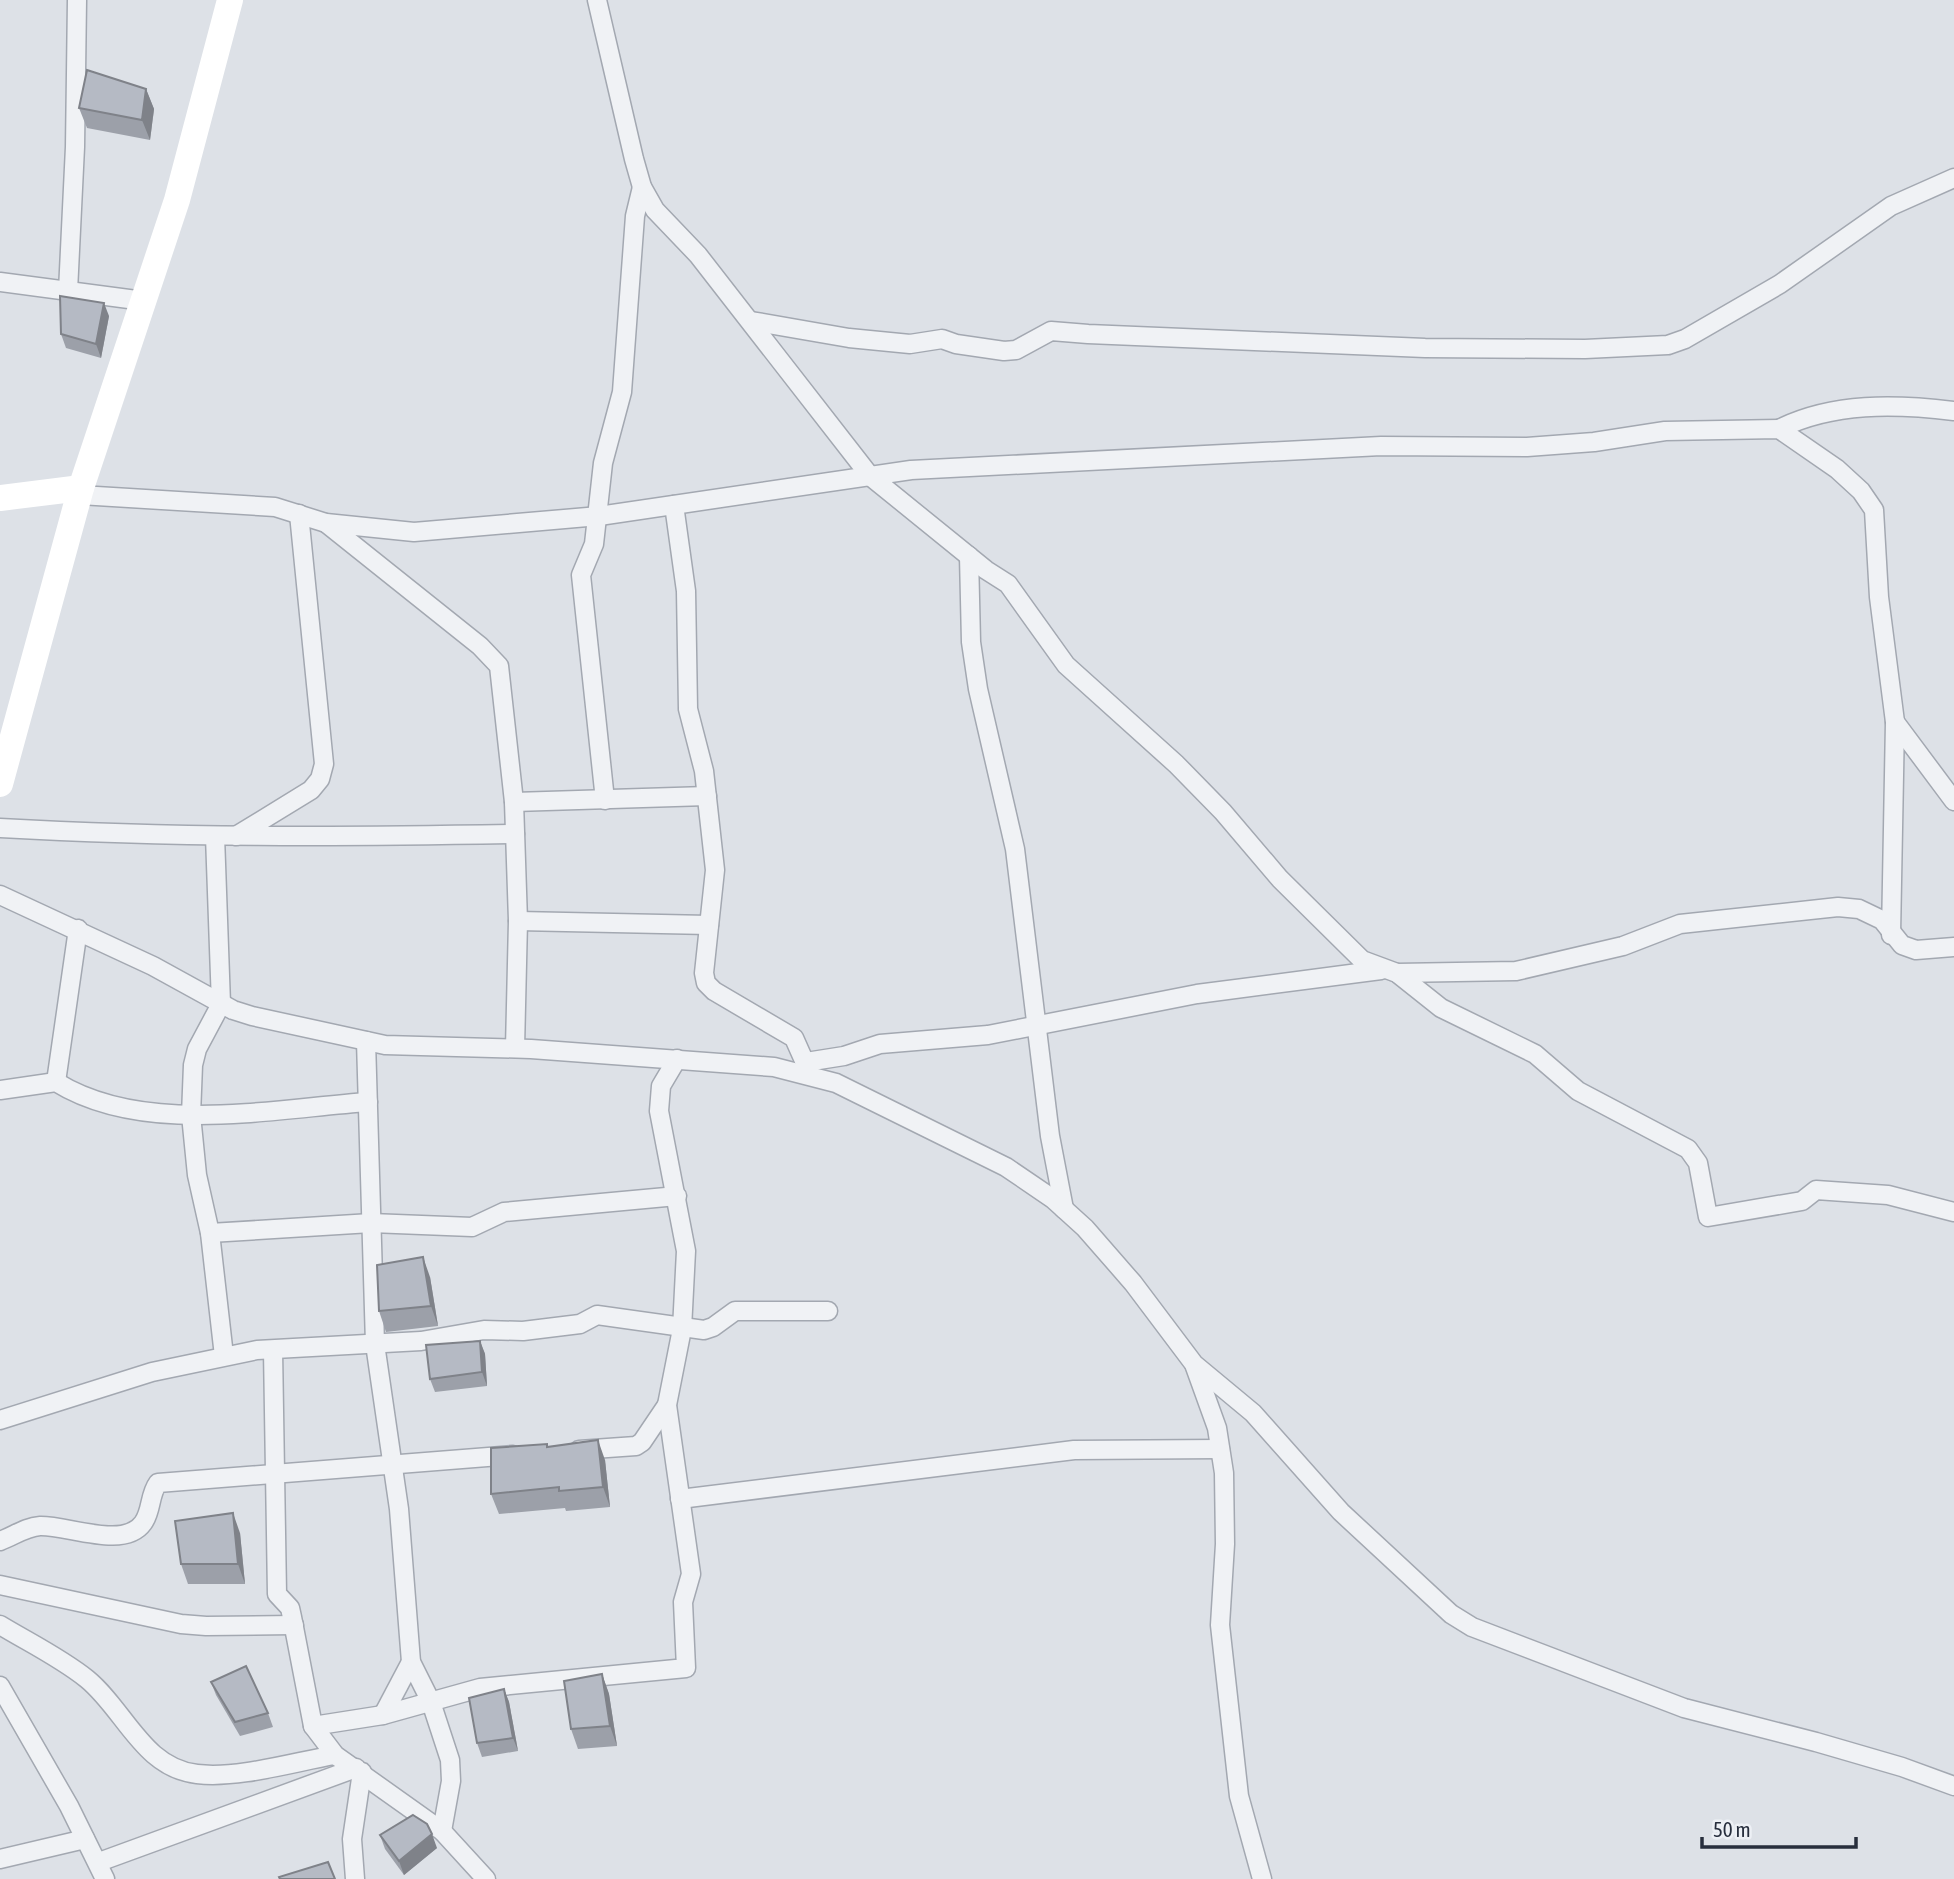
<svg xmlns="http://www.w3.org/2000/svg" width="1954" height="1879" font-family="'Asap Condensed',sans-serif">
	<rect width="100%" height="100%" fill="#dde1e7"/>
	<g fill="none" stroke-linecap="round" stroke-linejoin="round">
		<!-- street casing -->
		<g stroke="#a3a8b1" stroke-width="21">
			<g id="street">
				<path d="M597,0L634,159L642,187L655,210L698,255L870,476L986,570L1008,584L1066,665L1176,764L1223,812L1280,879L1362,960L1397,973L1441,1008L1535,1054L1578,1091L1688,1149L1698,1163L1708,1217L1802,1201L1816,1190L1888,1195L1954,1212"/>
				<path d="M0,282L144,301"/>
				<path d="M68,291L75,147L77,0"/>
				<path d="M751,321L849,338L910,344L942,339L956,344L1004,351L1016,350L1051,331L1088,334L1425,348L1585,349L1668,345L1685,339L1780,284L1891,206L1954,178"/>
				<path d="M1779,429C1833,402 1896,404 1954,411"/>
				<path d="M80,495L275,507L326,523L414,532L599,516L911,470L1381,446L1527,447L1594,442L1665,431L1779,429L1837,469L1861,491L1874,510L1879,597L1895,722L1891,935"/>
				<path d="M674,505L686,591L688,709L704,771L715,870L704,973L706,983L714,991L794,1038L810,1074"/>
				<path d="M326,523L480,646L499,666L514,802L518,921L515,1048"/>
				<path d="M969,556L971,642L978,689L1015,849L1050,1136L1064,1209"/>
				<path d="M1895,722L1954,801"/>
				<path d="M605,800L581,575L594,544L603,463L622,392L635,216L642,187"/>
				<path d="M514,802L707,796"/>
				<path d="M0,828C172,838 343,837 515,834"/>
				<path d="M215,836L221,1004L197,1049L193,1065L191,1115L197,1175L210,1233L224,1356"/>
				<path d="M236,836L311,790L320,779L324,764L299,514"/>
				<path d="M0,895L153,966L233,1010L252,1016L385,1045L531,1049L774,1067L836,1083L1006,1167L1053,1199L1085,1228L1133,1283L1194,1364L1253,1413L1341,1512L1451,1614L1472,1627L1684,1708L1816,1742L1902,1767L1954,1786"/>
				<path d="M518,921L709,925"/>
				<path d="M1397,973L1516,971L1623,946L1680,924L1838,907L1859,909L1882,920L1902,945L1916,950L1954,947"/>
				<path d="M366,1041L375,1344L399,1509L411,1662L431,1702L450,1760L451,1781L442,1831"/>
				<path d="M806,1062L844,1056L880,1044L988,1035L1197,994L1381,970"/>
				<path d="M56,1082L78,929"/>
				<path d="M0,1090L56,1082C143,1136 270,1109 368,1102"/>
				<path d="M210,1233L371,1223L472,1227L504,1212L677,1196"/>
				<path d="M273,1350L277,1594L290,1608L292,1617L313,1726L335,1755L442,1831L486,1879"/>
				<path d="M1195,1367L1217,1428L1224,1473L1225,1544L1220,1625L1239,1796L1262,1879"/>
				<path d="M0,1420L152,1372L257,1350L421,1341L484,1330L523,1331L580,1324L597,1315L704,1330L713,1327L735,1311H828"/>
				<path d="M579,1450L636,1446L642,1442L667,1405"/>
				<path d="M680,1499L1074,1450L1220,1449"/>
				<path d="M0,1541C14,1536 25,1527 40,1526C67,1525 124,1550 143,1523C152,1511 149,1495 158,1483L513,1455"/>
				<path d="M0,1585L181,1624L206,1626L294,1625"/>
				<path d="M0,1625C28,1642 61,1658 87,1679C125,1710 143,1768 197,1774C238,1779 294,1762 335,1755"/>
				<path d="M0,1686L69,1806L105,1879"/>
				<path d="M383,1715L411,1662"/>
				<path d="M313,1726L383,1715L480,1688L686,1668L683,1602L691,1574L667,1405L682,1329L686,1251L659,1111L661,1086L677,1059"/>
				<path d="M0,1859L85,1839"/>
				<path d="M99,1862L356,1768"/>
				<path d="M355,1879L352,1839L362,1772"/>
			</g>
		</g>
		<!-- street -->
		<use href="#street" stroke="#f0f2f5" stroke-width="18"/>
		<!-- secondary -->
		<g stroke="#fff" stroke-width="26">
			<path d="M0,498L81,488"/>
			<path d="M0,784L81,488L177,200L230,0"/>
		</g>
	</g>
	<!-- wall -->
	<g fill="#9ca0a9">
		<path d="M146,89L154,109L150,140L87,128L79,108Z"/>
		<path d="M109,316L101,358L66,348L61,334Z"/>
		<path d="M430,1277L438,1326L386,1332L379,1311Z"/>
		<path d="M480,1341L485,1354L487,1386L435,1392L430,1379Z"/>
		<path d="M548,1447L605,1460L610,1507L566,1511L565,1508L499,1514L491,1494Z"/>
		<path d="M240,1533L245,1584H188L181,1564Z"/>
		<path d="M602,1674L609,1694L617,1746L578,1749L571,1729Z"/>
		<path d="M211,1682L268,1713L273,1727L240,1736L216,1695Z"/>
		<path d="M504,1689L509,1702L518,1751L482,1757L477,1743Z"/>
		<path d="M380,1835L437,1848L404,1875L385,1849Z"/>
	</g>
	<!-- shaded-wall -->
	<g fill="#7f8289">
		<path d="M146,89L154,109L150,140L142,120Z"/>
		<path d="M104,303L109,316L101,358L96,344Z"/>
		<path d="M423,1257L430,1277L438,1326L431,1306Z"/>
		<path d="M480,1341L485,1354L487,1386L482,1372Z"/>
		<path d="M598,1440L605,1460L610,1507L603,1487Z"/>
		<path d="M233,1513L240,1533L245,1584L238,1564Z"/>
		<path d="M602,1674L609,1694L617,1746L610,1726Z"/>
		<path d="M504,1689L509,1702L518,1751L513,1738Z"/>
		<path d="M432,1834L437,1848L404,1875L399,1861Z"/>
	</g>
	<!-- building -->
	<g fill="#b5bac4" stroke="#7f8289" stroke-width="2">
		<path d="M87,70L146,89L142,120L79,108Z"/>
		<path d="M60,296L104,303L96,344L61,334Z"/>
		<path d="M423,1257L431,1306L379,1311L377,1265Z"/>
		<path d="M480,1341L482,1372L430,1379L426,1345Z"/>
		<path d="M598,1440L603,1487L559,1491V1487L491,1494V1448L547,1444V1447Z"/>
		<path d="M233,1513L238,1564H181L175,1521Z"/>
		<path d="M246,1666L268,1713L235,1722L211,1682Z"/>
		<path d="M602,1674L610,1726L571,1729L564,1681Z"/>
		<path d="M504,1689L513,1738L477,1743L469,1698Z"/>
		<path d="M413,1815L427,1824L432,1834L399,1861L380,1835Z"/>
		<path d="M328,1862L335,1879H280L279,1877Z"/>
	</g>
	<!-- scale -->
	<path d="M1702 1837v10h154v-10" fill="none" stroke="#272e3d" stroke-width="3.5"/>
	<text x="1713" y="1837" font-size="21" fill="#272e3d" stroke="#edf0f5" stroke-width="5" paint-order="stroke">50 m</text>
</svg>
